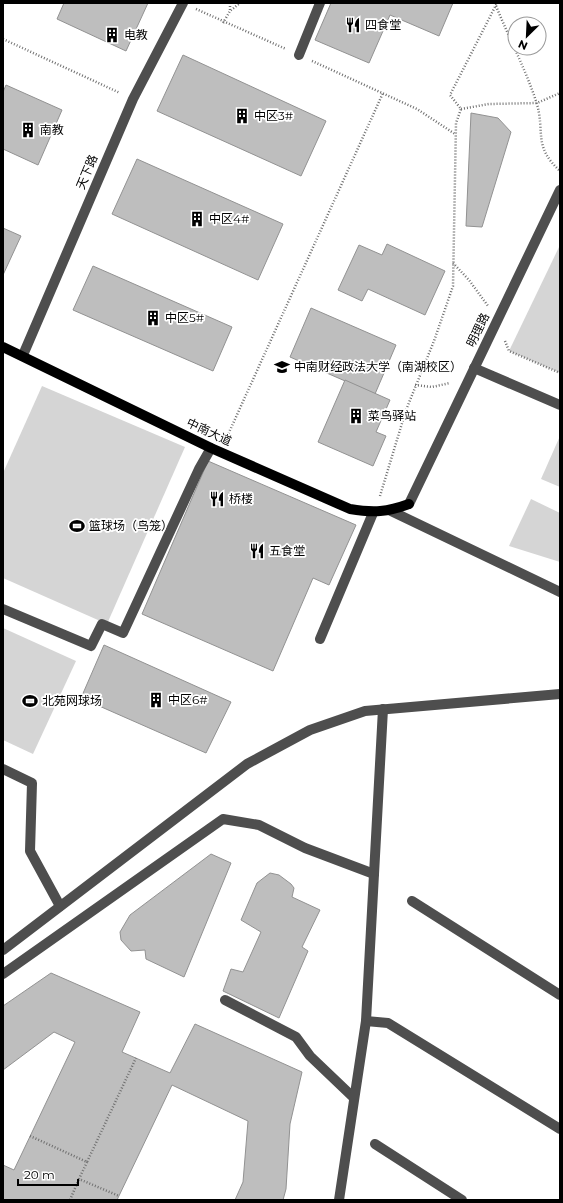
<svg xmlns="http://www.w3.org/2000/svg" width="563" height="1203" font-family="Montserrat,'Noto Sans SC',sans-serif">
	<rect width="100%" height="100%" fill="#fff"/>
	<!-- green -->
	<g fill="#d5d5d5">
		<path d="M560,245V373L509,351Z"/>
		<path d="M42,386L185,447L107,624L3,578V473Z"/>
		<path d="M560,436V487L541,479Z"/>
		<path d="M531,499L560,513V562L509,546Z"/>
		<path d="M3,628L76,661L33,754L3,740Z"/>
	</g>
	<!-- building -->
	<g fill="#bebebe" stroke="#929292">
		<path d="M64,3H148L126,51L57,19Z"/>
		<path d="M331,3H453L439,36L390,15L369,63L315,40Z"/>
		<path d="M183,55L326,121L301,176L157,111Z"/>
		<path d="M6,85L62,110L38,165L3,149V92Z"/>
		<path d="M471,113L498,118L511,132L482,227L466,226Z"/>
		<path d="M137,159L283,224L258,280L112,214Z"/>
		<path d="M3,228L21,236L3,275Z"/>
		<path d="M387,244L445,271L425,315L368,289L362,301L338,290L359,245L382,255Z"/>
		<path d="M93,266L232,327L213,371L73,310Z"/>
		<path d="M311,308L396,345L375,394L290,357Z"/>
		<path d="M345,380L390,400L376,432L386,436L373,466L318,442Z"/>
		<path d="M208,461L356,525L329,585L313,578L273,671L142,614Z"/>
		<path d="M104,645L231,702L206,753L81,698Z"/>
		<path d="M211,854L231,863L184,977L146,959L145,950L131,951L121,940L120,932L130,915Z"/>
		<path d="M270,873L279,875L291,884L294,888L292,897L320,910L302,947L308,951L279,1018L223,991L231,969L243,972L261,932L241,920L257,883Z"/>
		<path d="M51,973L140,1012L122,1052L170,1073L195,1024L302,1072L290,1124L286,1189L283,1200H235L243,1182L248,1121L172,1085L117,1200H3V1165L14,1170L75,1042L54,1032L3,1070V1006Z"/>
	</g>
	<g fill="none" stroke-linecap="round" stroke-linejoin="round">
		<!-- path -->
		<g stroke="#707070" stroke-width="2.5" stroke-dasharray="1 2" stroke-linecap="butt">
			<path d="M230,3V11L240,3"/>
			<path d="M496,6C509,38 525,68 536,101C546,132 532,145 560,171"/>
			<path d="M196,9L286,49"/>
			<path d="M223,23L230,11"/>
			<path d="M3,39L120,93"/>
			<path d="M312,61L417,109L455,134"/>
			<path d="M461,109L489,104L537,103L560,93"/>
			<path d="M453,263L469,280L488,306"/>
			<path d="M505,341L509,351L560,373"/>
			<path d="M415,385L432,387L450,383"/>
			<path d="M226,439L383,93"/>
			<path d="M380,496L406,410L434,341L453,286L456,123L461,109L450,95L497,3"/>
			<path d="M30,1136L87,1162L136,1058"/>
			<path d="M87,1162L79,1179L119,1196"/>
			<path d="M70,1200L79,1179"/>
		</g>
		<!-- minor -->
		<g stroke="#4e4e4e" stroke-width="10">
			<path d="M299,55L320,3"/>
			<path d="M23,355L133,99L183,3"/>
			<path d="M474,368L560,405"/>
			<path d="M409,504L560,190"/>
			<path d="M391,511L560,592"/>
			<path d="M3,609L91,646L102,624L123,633L199,469L211,448"/>
			<path d="M320,639L373,513"/>
			<path d="M3,769L32,783L30,851L60,906"/>
			<path d="M412,901L560,995"/>
			<path d="M3,950L247,764L310,730L365,711L560,694"/>
			<path d="M3,974L223,819L259,825L305,848L374,874"/>
			<path d="M225,1000L296,1037L310,1056L354,1098"/>
			<path d="M366,1021L388,1023L560,1129"/>
			<path d="M375,1144L462,1200"/>
			<path d="M339,1200L366,1021L383,709"/>
		</g>
		<!-- major -->
		<path stroke="#000" stroke-width="10" d="M3,347L211,448L350,509C374,513 387,512 409,504"/>
	</g>
	<!-- icons -->
	<defs>
		<g id="restaurant-bare" transform="scale(1.2)"><path d="M-5-6h1v4h1v-4h1v4h1v-4h1v5L-1.5 .5V6h-2V.5L-5-1ZM5-6V6H3V1.5H1.5Q1.5-4 5-6Z" fill="#000" stroke="#fff" stroke-width="2.5" paint-order="stroke"/></g>
		<g id="building-bare" transform="scale(1.2)"><path d="M-4-6H4V6H1V3H-1V6H-4ZM-2.5-4.3h1.7v1.8h-1.7ZM.8-4.3h1.7v1.8H.8ZM-2.5-1h1.7V.8h-1.7ZM.8-1h1.7V.8H.8Z" fill="#000" stroke="#fff" stroke-width="2.5" paint-order="stroke"/></g>
		<g id="university-bare" transform="scale(1.2)"><path d="M0-5L7-2L0 1L-7-2ZM-4 1L0 2.5L4 1V4Q0 6-4 4Z" fill="#000" stroke="#fff" stroke-width="2.5" paint-order="stroke"/></g>
		<g id="stadium-bare" transform="scale(1.2)"><path d="M0-5a6.5 5 0 1 0 0 10a6.5 5 0 1 0 0-10ZM-3.5-1.8h7v3.6h-7Z" fill="#000" stroke="#fff" stroke-width="2.5" paint-order="stroke"/></g>
	</defs>
	<g fill-rule="evenodd">
		<use href="#restaurant-bare" x="353" y="25"/>
		<use href="#building-bare" x="112" y="35"/>
		<use href="#building-bare" x="242" y="116"/>
		<use href="#building-bare" x="28" y="130"/>
		<use href="#building-bare" x="197" y="219"/>
		<use href="#building-bare" x="153" y="318"/>
		<use href="#university-bare" x="282" y="367"/>
		<use href="#building-bare" x="356" y="416"/>
		<use href="#restaurant-bare" x="217" y="499"/>
		<use href="#stadium-bare" x="77" y="526"/>
		<use href="#restaurant-bare" x="257" y="551"/>
		<use href="#building-bare" x="156" y="700"/>
		<use href="#stadium-bare" x="30" y="701"/>
	</g>
	<g text-anchor="middle" stroke-width="3.5" stroke-linejoin="round" paint-order="stroke">
		<!-- poi labels -->
		<g font-size="12" fill="#000" stroke="#fff" text-anchor="start">
			<text x="365" y="29">四食堂</text>
			<text x="124" y="39">电教</text>
			<text x="254" y="120">中区3#</text>
			<text x="40" y="134">南教</text>
			<text x="209" y="223">中区4#</text>
			<text x="165" y="322">中区5#</text>
			<text x="294" y="371">中南财经政法大学（南湖校区）</text>
			<text x="368" y="420">菜鸟驿站</text>
			<text x="229" y="503">桥楼</text>
			<text x="89" y="530">篮球场（鸟笼）</text>
			<text x="269" y="555">五食堂</text>
			<text x="168" y="704">中区6#</text>
			<text x="42" y="705">北苑网球场</text>
		</g>
		<!-- street labels -->
		<g font-size="12" fill="#000" stroke="#fff">
			<text transform="translate(87 172) rotate(-67)" y="4">天下路</text>
			<text transform="translate(478 330) rotate(-64)" y="4">明理路</text>
			<text transform="translate(209 432) rotate(25)" y="4">中南大道</text>
		</g>
	</g>
	<!-- border -->
	<rect width="563" height="1203" fill="none" stroke="#000000" stroke-width="8"/>
	<!-- north arrow -->
	<g transform="translate(527 36) rotate(204)"><circle r="19" fill="#ffffff" stroke="#999999"/>
	<path d="M0-3L7 15L0 10L-7 15Z" fill="#000000"/>
	<text y="-6" font-size="11" font-weight="bold" text-anchor="middle" fill="#000000">N</text>
	</g>
	<!-- scale -->
	<path d="M18 1179v6h60v-6" fill="none" stroke="#000000" stroke-width="2"/>
	<text x="24" y="1179" font-size="12" fill="#000000" stroke="#ffffff" stroke-width="3" paint-order="stroke">20 m</text>
</svg>
